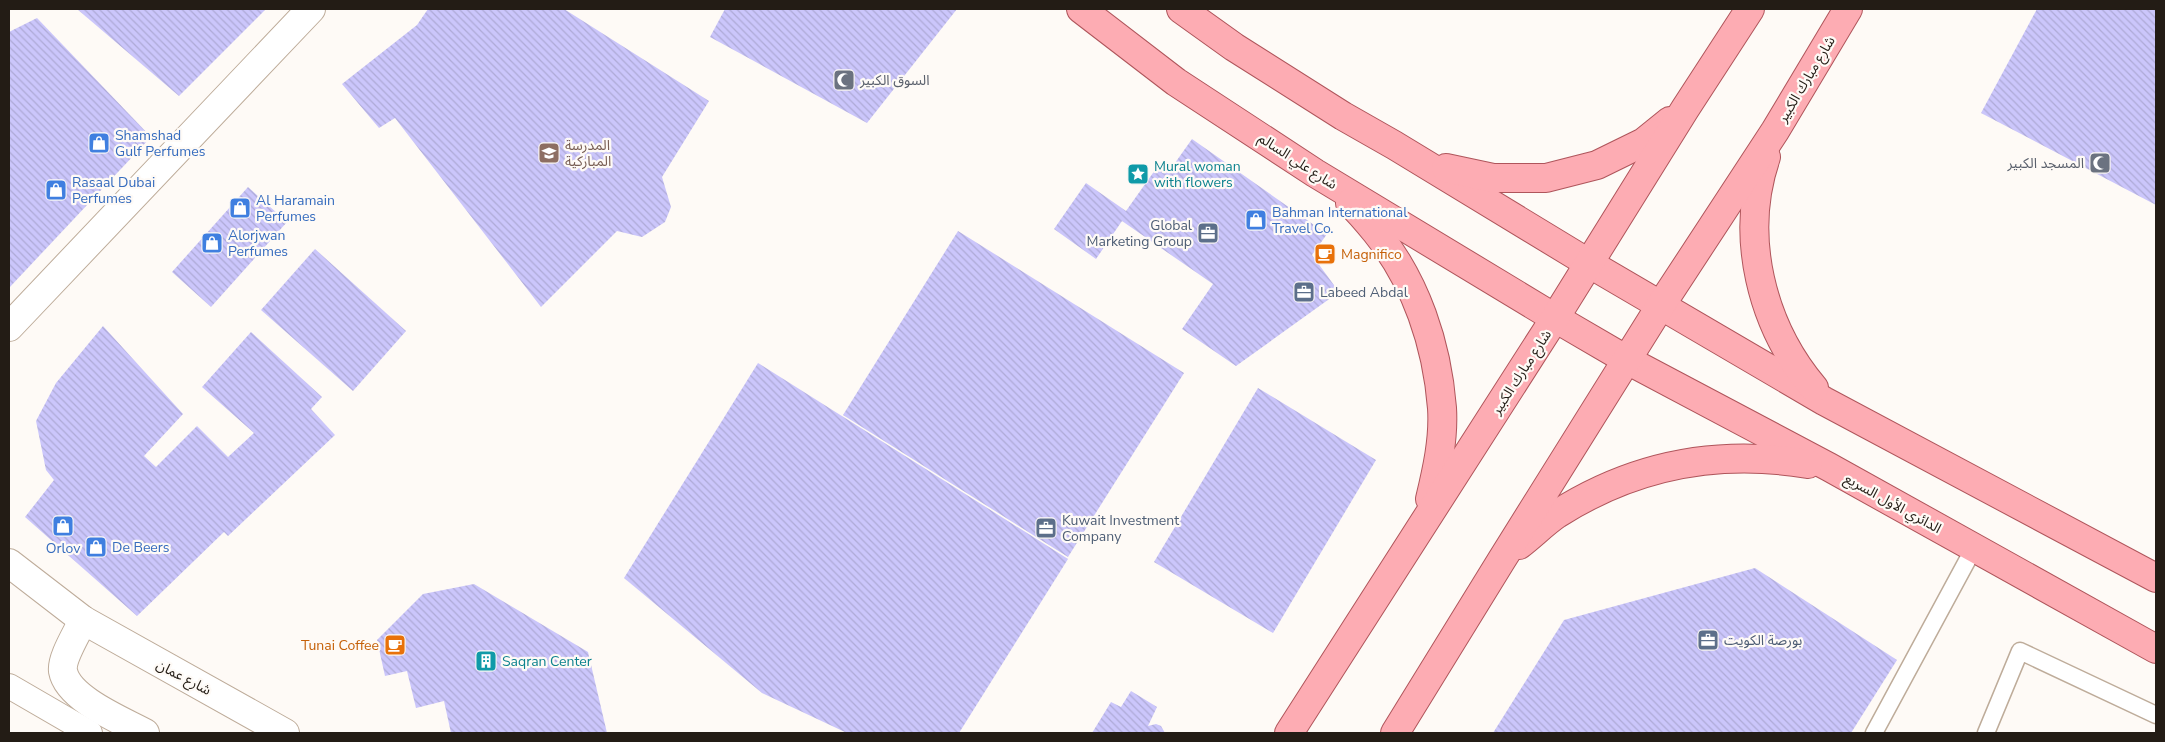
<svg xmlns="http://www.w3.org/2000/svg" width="2165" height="742" font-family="'Nunito Sans','Noto Sans Arabic',sans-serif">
	<defs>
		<pattern id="building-back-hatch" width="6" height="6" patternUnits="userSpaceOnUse" patternTransform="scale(1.25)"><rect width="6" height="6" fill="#cbc6fb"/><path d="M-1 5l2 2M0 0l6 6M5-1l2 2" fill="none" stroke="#aeaad6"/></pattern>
	</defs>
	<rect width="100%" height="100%" fill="#fefaf6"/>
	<!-- building -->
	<g fill="url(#building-back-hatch)">
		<path d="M77,9H266L179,96Z"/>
		<path d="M428,9H564L709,101L662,177L671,207L665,222L642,237L617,231L541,307L395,118L379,128L342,84L417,25Z"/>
		<path d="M725,9H957L867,123L710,37Z"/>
		<path d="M2037,9H2156V205L1981,113Z"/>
		<path d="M37,18L151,137L9,288V32Z"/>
		<path d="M1192,139L1327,234L1312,255L1339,292L1236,366L1182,329L1213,284L1122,221L1096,259L1054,229L1086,183L1126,211L1160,163L1170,170Z"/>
		<path d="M248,187L287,222L211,307L172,272Z"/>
		<path d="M958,231L1184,373L1068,557L843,415Z"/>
		<path d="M315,249L406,331L353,391L261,310Z"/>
		<path d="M103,326L183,414L144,456L156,467L197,426L228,457L254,433L202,387L251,332L322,397L311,409L335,435L228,536L224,532L137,616L25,517L54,480L46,470L36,421L56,383Z"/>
		<path d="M758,363L1068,559L959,733H847L762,693L624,578Z"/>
		<path d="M1258,388L1376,460L1273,633L1154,562Z"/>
		<path d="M1755,568L1897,660L1851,733H1493L1564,620Z"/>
		<path d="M474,584L588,652L607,733H451L444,701L416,708L407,671L385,676L377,640L423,594Z"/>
		<path d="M1131,691L1157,707L1148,726L1156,724L1161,726L1165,733H1092L1111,702L1121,707Z"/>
	</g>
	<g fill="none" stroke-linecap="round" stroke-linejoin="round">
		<!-- service casing -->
		<g stroke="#beac9a" stroke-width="19">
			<g id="service">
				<path d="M1874,733L1974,548"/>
				<path d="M1986,733L2020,651L2156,715"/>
			</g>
		</g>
		<!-- pedestrian casing -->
		<g stroke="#beac9a" stroke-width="26">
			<path id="pedestrian" d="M9,686L90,733"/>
		</g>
		<!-- minor casing -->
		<g stroke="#beac9a" stroke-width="30">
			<g id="minor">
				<path d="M9,327L311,9"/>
				<path d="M9,563L83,620L285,733"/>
				<path d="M83,620C78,632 61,658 63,671C68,699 123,721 145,733"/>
			</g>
		</g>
		<!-- primary casing -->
		<g stroke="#af555b" stroke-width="30">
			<g id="primary">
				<path d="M1081,9L1176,82L1315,173L1555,318L1627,360L1829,467L2156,649"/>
				<path d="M1181,9L1234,47L1343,116L1394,145L1590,264L1824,401L2156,578"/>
				<path d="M1766,157C1739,236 1761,325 1814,388"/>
				<path d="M1446,168L1493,178H1546L1597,165L1644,142L1670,121"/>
				<path d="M1350,203C1360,212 1368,222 1376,232C1416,282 1437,344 1442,408C1444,439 1437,470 1430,499"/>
				<path d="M1519,545C1532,535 1544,523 1557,514C1634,465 1719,449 1808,464"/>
				<path d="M1289,733L1555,318L1685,109L1750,9"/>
				<path d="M1395,733L1501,561L1661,305L1775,131L1848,9"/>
			</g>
		</g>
		<!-- service -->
		<use href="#service" stroke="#fff" stroke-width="16"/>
		<!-- pedestrian -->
		<use href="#pedestrian" stroke="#fff" stroke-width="24"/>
		<!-- minor -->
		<use href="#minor" stroke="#fff" stroke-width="28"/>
		<!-- primary -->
		<use href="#primary" stroke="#fdacb3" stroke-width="28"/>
	</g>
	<!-- icons -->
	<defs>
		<g id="mosque-square" transform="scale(1.125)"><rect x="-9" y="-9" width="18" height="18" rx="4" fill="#6b7280" stroke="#fefaf6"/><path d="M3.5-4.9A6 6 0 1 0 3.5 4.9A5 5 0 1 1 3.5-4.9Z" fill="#fff"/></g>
		<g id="shop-square" transform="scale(1.125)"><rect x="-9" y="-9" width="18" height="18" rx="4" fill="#3f7fe0" stroke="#fefaf6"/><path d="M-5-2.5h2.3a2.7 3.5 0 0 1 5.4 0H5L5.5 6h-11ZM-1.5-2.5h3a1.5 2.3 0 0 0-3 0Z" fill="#fff"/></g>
		<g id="school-square" transform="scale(1.125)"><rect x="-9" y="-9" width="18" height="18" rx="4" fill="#8d6e63" stroke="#fefaf6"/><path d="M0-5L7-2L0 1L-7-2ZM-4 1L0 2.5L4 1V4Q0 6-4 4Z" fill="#fff"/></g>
		<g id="sight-square" transform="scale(1.125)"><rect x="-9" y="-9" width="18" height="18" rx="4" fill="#0f9aa8" stroke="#fefaf6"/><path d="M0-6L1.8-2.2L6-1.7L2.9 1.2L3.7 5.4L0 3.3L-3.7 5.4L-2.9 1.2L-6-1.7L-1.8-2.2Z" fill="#fff"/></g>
		<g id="office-square" transform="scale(1.125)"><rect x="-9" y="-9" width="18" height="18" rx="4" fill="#5c6f8a" stroke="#fefaf6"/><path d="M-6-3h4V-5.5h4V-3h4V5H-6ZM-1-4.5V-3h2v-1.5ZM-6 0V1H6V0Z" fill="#fff"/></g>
		<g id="cafe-square" transform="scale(1.125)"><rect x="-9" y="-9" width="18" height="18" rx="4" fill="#e8710a" stroke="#fefaf6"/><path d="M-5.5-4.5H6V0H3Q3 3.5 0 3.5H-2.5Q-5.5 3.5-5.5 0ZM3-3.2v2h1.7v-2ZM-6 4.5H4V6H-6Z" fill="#fff"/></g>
		<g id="building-square" transform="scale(1.125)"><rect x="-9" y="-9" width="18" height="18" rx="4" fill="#0f9aa8" stroke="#fefaf6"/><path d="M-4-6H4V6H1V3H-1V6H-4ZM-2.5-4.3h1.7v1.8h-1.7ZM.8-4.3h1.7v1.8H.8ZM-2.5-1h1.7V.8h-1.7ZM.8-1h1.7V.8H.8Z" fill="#fff"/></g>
	</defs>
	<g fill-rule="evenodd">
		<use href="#mosque-square" x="844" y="80"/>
		<use href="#shop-square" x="99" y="143"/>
		<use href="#school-square" x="549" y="153"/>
		<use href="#mosque-square" x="2100" y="163"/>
		<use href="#sight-square" x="1138" y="174"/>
		<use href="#shop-square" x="56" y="190"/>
		<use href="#shop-square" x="240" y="208"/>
		<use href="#shop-square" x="1256" y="220"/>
		<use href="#office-square" x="1208" y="233"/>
		<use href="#shop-square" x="212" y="243"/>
		<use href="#cafe-square" x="1325" y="254"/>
		<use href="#office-square" x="1304" y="292"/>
		<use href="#shop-square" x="63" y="526"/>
		<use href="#office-square" x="1046" y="528"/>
		<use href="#shop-square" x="96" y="547"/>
		<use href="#office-square" x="1708" y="640"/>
		<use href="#cafe-square" x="395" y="645"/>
		<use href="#building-square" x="486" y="661"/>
	</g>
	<g text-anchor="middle" stroke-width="4.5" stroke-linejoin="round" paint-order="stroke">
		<!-- street labels -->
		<g font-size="14" fill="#231c15" stroke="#fefaf6">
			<text transform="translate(1806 79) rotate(-59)" y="5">شارع مبارك الكبير</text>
			<text transform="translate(1298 161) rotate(33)" y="5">شارع علي السالم</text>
			<text transform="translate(1521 372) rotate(-57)" y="5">شارع مبارك الكبير</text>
			<text transform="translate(1893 503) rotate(29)" y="5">الدائري الأول السريع</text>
			<text transform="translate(184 677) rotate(28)" y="5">شارع عمان</text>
		</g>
		<!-- worship labels -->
		<g font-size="14" fill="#5b616d" stroke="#fefaf6" text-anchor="start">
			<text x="860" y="85">السوق الكبير</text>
			<text x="2084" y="168" text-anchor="end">المسجد الكبير</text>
		</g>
		<!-- shop labels -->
		<g font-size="14" fill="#366cbe" stroke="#fefaf6" text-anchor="start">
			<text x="115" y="140">Shamshad<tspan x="115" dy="16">Gulf Perfumes</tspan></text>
			<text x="72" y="187">Rasaal Dubai<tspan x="72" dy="16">Perfumes</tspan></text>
			<text x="256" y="205">Al Haramain<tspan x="256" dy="16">Perfumes</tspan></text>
			<text x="1272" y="217">Bahman International<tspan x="1272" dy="16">Travel Co.</tspan></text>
			<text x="228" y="240">Alorjwan<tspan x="228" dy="16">Perfumes</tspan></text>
			<text x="112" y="552">De Beers</text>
			<text x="63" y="553" text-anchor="middle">Orlov</text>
		</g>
		<!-- education labels -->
		<g font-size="14" fill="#785e54" stroke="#fefaf6" text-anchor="start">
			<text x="565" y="150">المدرسة<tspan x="565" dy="16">المباركية</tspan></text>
		</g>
		<!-- culture labels -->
		<g font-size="14" fill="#0d838f" stroke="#fefaf6" text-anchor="start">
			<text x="1154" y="171">Mural woman<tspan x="1154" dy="16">with flowers</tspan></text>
			<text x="502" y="666">Saqran Center</text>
		</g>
		<!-- service labels -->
		<g font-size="14" fill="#4e5e75" stroke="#fefaf6" text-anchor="start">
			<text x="1192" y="230" text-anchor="end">Global<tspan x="1192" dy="16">Marketing Group</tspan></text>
			<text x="1320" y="297">Labeed Abdal</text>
			<text x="1062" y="525">Kuwait Investment<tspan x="1062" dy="16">Company</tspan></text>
			<text x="1724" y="645">بورصة الكويت</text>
		</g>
		<!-- food labels -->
		<g font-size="14" fill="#c56008" stroke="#fefaf6" text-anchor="start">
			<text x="1341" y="259">Magnifico</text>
			<text x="379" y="650" text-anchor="end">Tunai Coffee</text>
		</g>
	</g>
	<!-- border -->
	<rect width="2165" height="742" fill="none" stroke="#231c15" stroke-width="20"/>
</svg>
